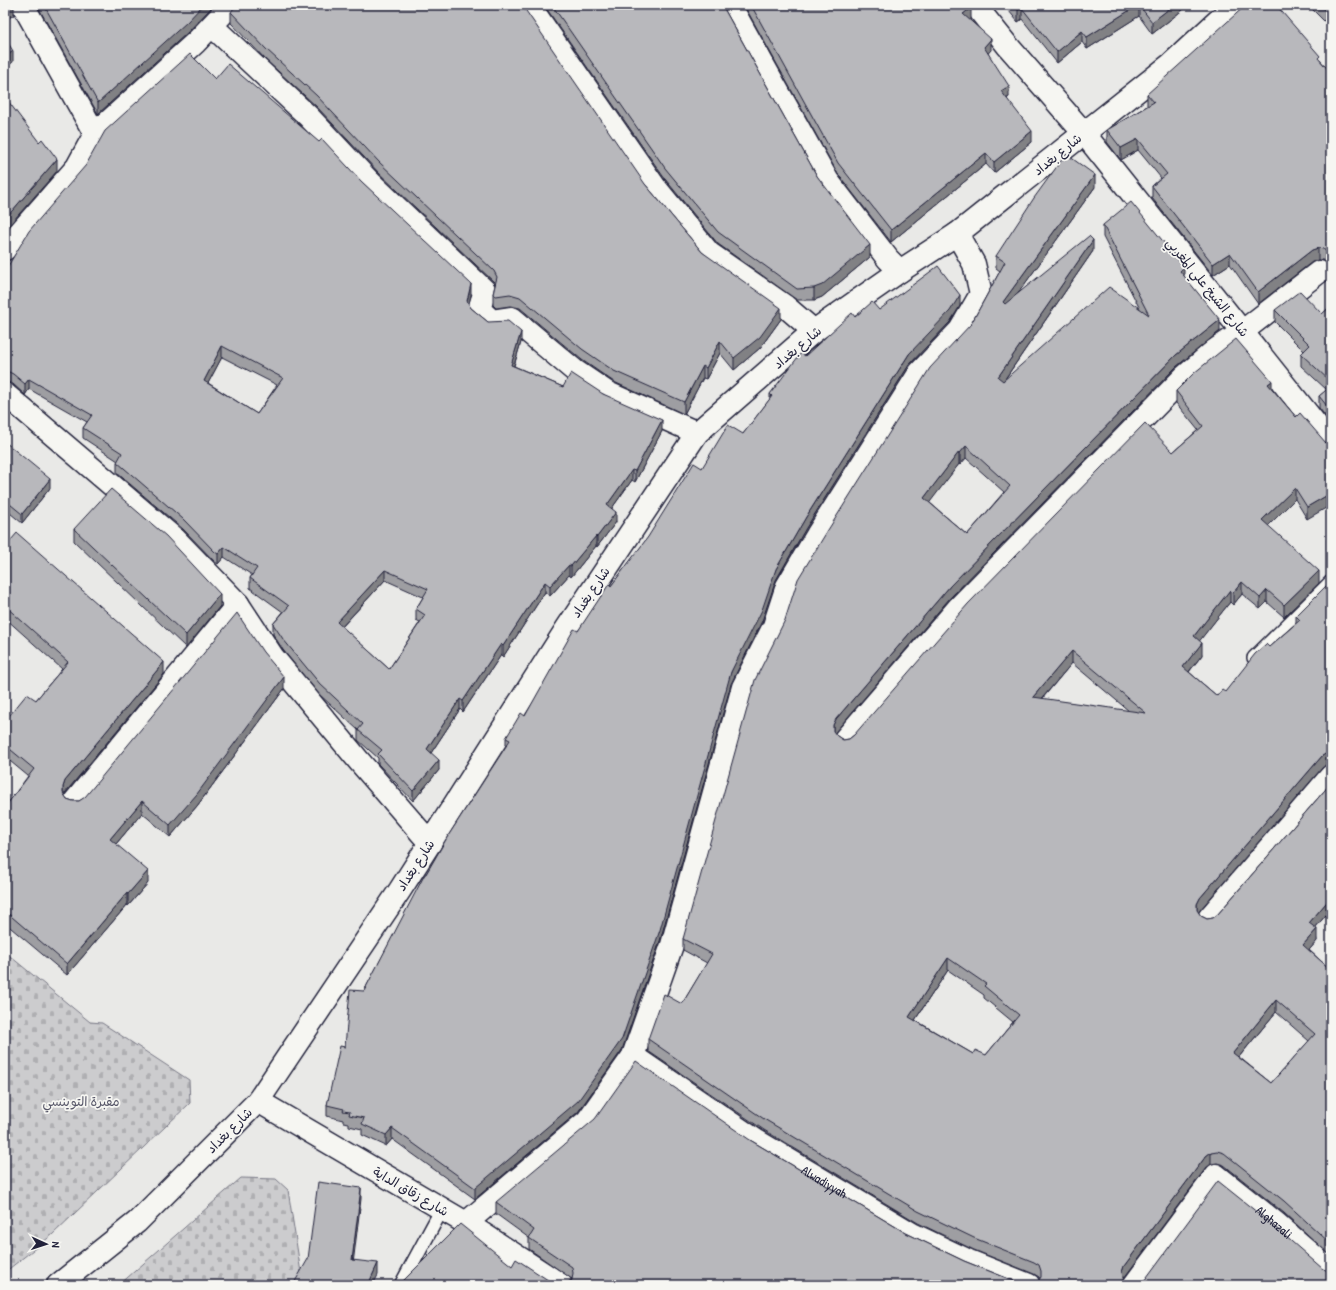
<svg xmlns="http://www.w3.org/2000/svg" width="1336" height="1290" font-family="'Patrick Hand','Playpen Sans Arabic',sans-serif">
	<defs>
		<pattern id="cemetery-stones" width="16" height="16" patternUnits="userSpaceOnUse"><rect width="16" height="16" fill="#ccccce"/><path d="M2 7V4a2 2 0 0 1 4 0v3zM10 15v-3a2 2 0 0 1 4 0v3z" fill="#afafb2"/></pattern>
	</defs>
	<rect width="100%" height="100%" fill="#e9e9e7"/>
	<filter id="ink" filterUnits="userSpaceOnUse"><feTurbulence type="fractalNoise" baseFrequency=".025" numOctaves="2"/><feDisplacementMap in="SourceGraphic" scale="8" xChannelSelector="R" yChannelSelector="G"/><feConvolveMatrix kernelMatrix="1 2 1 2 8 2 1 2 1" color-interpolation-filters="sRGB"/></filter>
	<g filter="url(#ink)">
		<!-- cemetery -->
		<g fill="url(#cemetery-stones)" stroke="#777784">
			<path d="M5,952L90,1022L102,1023L189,1080L190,1103L52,1235L5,1272Z"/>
			<path d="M241,1178L276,1179L288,1190L301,1273L297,1285H119Z"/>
		</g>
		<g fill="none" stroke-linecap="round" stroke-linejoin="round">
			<!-- service casing -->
			<g stroke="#22223b" stroke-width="16">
				<g id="service">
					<path d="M1254,658L1331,582"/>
					<path d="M401,1285L442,1209"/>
				</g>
			</g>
			<!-- minor casing -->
			<g stroke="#22223b" stroke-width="25">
				<g id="minor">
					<path d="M23,5L95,134"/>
					<path d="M529,5L655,187L709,253L785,306L814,331"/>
					<path d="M730,5L828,181L888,259L900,271"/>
					<path d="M975,5L1007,45L1083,132L1331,443"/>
					<path d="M212,26L308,116L370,182L485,291L479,309L492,321L512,318L574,370L608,393L697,433"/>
					<path d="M5,249L77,167L95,134L196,42L231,5"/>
					<path d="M5,394L175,539L238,604L273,657L359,761L430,843"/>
					<path d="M845,739L959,607L1185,376L1215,350L1243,331L1319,272"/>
					<path d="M75,801L238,604"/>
					<path d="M1209,918L1331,776"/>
					<path id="s1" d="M633,1056L757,1141L912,1234L969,1261L1029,1285"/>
					<path d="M258,1101L466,1223L561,1285"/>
					<path d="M466,1223L587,1121L633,1056L672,945L743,687L774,626L787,586L817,535L920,372L960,330L981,294L974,264L957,234"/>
					<path id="s2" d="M1134,1285L1216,1175L1276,1223L1331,1271"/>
				</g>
			</g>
			<!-- secondary casing -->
			<g stroke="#22223b" stroke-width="25">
				<path id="secondary" d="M58,1285L137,1222L258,1101L400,890L567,628L697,433L814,331L900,271L957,234L1171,64L1235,5"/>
			</g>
			<!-- service -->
			<use href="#service" stroke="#f6f6f2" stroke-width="13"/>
			<!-- minor -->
			<use href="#minor" stroke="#f6f6f2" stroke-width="22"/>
			<!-- secondary -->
			<use href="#secondary" stroke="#f6f6f2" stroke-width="22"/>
		</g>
		<!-- wall -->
		<g fill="#9e9ea2" stroke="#22223b" fill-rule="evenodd">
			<path d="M37,5H214L187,33L98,114Z"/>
			<path d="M544,5H722L817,176L870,257L822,297L814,300H797L718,244L665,179Z"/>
			<path d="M744,5H969L971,20H970L991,50L988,53L1009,97L1007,99L1032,142L994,173L986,164L891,242L838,174Z"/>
			<path d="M1004,5H1189L1152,34L1139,16L1087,49L1082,42L1057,63L1022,19L1018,22Z"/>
			<path d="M1308,5H1331V28Z"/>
			<path d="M231,12L645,184L702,252L781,319L760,348L734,370L720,353L706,379L703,378L684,414L614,382L582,360L520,308L510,306L496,308L493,305V294L495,285L494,282L379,173L317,107L266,60L231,23Z"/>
			<path d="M1320,60L1331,73V275L1329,265L1323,260H1318L1312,262L1258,304L1230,264L1213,275L1152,198V186L1161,178L1138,150L1121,160L1107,142V130L1147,106V94Z"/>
			<path d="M215,79L361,181L471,295L468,304L471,308L488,322L521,342L514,366L563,387L603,394L662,431L635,482L632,480L612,508L616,522L597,547L596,546L571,577L569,575L550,596L545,592L503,657L501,655L463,712L460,709L431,753L439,770L413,801L378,764V758L358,740V730L320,695L283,650L273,634V624L283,612L250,588V578L252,575L224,557L218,564L215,562L183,529L117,473V462L118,461L83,438V428L87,422L29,389L25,395L13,384L7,382H5V271ZM222,357L277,385L257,414L208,383ZM385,580L423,597L416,609V620L420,622L389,669L342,627Z"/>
			<path d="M1095,187L1018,293L1093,251L1005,379L1140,309L1103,237V225L1184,276L1220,331L1176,367L950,598L836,731L834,733L837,736L843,740L849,739L854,735L1173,452L1198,430L1176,403V391L1272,388L1296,417L1326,443L1307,519L1295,499L1268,526L1319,583L1284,617L1267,602L1260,609L1242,594L1233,605L1230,602L1199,641L1202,655L1189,672L1217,696L1225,692L1269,647L1296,623V616L1331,582V764H1327L1322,768L1200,910L1198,912L1201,916L1207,919L1213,918L1218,914L1331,783V909L1315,928L1317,941L1309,950L1331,970V1256L1284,1213L1224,1165L1217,1163L1211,1164L1206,1168L1124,1278L1037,1283L1040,1279L1039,1277L1034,1274L974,1250L918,1223L764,1130L648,1051V1039L682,1004L707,963L683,950V939L971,324L1000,271L996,268V256ZM966,458L1004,492L967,535L929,502L959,464L960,465ZM1072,663L1129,711L1042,699ZM948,970L984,995V998L1013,1022L986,1055L973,1054L915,1020ZM1276,1012L1309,1041L1271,1083L1239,1057Z"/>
			<path d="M960,306L950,322L909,365L806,528L776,580L762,621L731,684L660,941L622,1050L578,1112L475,1199L392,1139L386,1146L362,1135V1129L349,1126V1123L343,1122V1120L327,1116V1105L345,1047L364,991L426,874L506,746V738L525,716L578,631L611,586L702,468L743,434L770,399V394L805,356L855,317L879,310Z"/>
			<path d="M1331,306V423L1319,408V396L1327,390L1301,366V354L1304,351L1275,322V310L1322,314Z"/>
			<path d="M5,442L50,488L22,523L5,509Z"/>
			<path d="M74,529L220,606L186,648L74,541Z"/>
			<path d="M1331,535V556L1327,550V539Z"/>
			<path d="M5,547L164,674L65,793L64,795L67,799L73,801H79L284,689L197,806L170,837L142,813L116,844L148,883L128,906L127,905L67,975L5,923V807L28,776L5,757V721L36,700L62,669L5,618Z"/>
			<path d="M750,1140L906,1233L964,1261L1024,1285L566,1284L572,1279L529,1249V1238L496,1214V1202Z"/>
		</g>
		<!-- shaded-wall -->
		<g fill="#818184" stroke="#22223b">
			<path d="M11,5H14V15L5,20V8Z"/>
			<path d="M203,5H214L187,33L98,114V103Z"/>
			<path d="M1138,5H1139V16L1087,49V37Z"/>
			<path d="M1174,5H1189L1152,34V22Z"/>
			<path d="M971,8V20L963,25V14Z"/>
			<path d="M1022,8V19L1018,22V10Z"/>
			<path d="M1082,31V42L1057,63V52Z"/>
			<path d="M991,39V50L984,58V47Z"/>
			<path d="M13,51V62L5,68V57Z"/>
			<path d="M1009,86V97L1001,102V91Z"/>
			<path d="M1032,131V142L994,173V162Z"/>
			<path d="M1138,139V150L1121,160V148Z"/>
			<path d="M986,153V164L891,242V230Z"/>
			<path d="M57,159V171L5,230V219Z"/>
			<path d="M1095,175V187L1003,314V302Z"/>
			<path d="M1093,240V251L998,389V377Z"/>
			<path d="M870,245V257L822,297L814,300V288Z"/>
			<path d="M1318,248V260L1312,262L1258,304V292L1312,250Z"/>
			<path d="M1230,253V264L1213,275V264Z"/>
			<path d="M1184,267V279L1180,271Z"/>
			<path d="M471,284V295L467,312V301Z"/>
			<path d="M960,295V306L950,322L909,365L806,528L776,580L762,621L731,684L660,941L622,1050L578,1112L475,1199V1188L731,672L776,569L806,517L909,354Z"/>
			<path d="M781,308V319L760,348L734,370V358Z"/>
			<path d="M1220,320V331L1176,367L950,598L836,731L833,737V725L836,719L950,586L1176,355Z"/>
			<path d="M521,332V342L511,375V365Z"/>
			<path d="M720,341V353L706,379V368Z"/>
			<path d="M222,346V357L204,391V381Z"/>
			<path d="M703,366V378L684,414V402Z"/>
			<path d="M29,379V389L25,395V384Z"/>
			<path d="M1272,381V393L1268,384Z"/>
			<path d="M8,403V413L5,417V407Z"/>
			<path d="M662,420V431L635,482V471Z"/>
			<path d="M966,446V458L960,465V453Z"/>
			<path d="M959,452V464L924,510V498Z"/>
			<path d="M632,470V480L607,515V505Z"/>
			<path d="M50,479V488L22,523V514Z"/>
			<path d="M1295,488V499L1262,532V520Z"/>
			<path d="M1331,493V505L1307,519V507Z"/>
			<path d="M616,512V522L597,547V537Z"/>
			<path d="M596,536V546L571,577V566Z"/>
			<path d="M224,547V557L218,564V554Z"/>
			<path d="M569,565V575L550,596V586Z"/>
			<path d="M385,570V580L337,632V622Z"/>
			<path d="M1319,571V583L1284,617V605Z"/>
			<path d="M545,582V592L503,657V646Z"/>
			<path d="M1242,582V594L1233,605V593Z"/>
			<path d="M1230,590V602L1194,648V636Z"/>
			<path d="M1267,590V602L1260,609V598Z"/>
			<path d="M220,594V606L186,648V635Z"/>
			<path d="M1202,643V655L1183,679V667Z"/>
			<path d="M501,644V655L463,712V701Z"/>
			<path d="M1072,651V663L1033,709V697Z"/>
			<path d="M164,662V674L65,793L63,799V787L65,781Z"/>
			<path d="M284,677V689L197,806L170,837V825Z"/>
			<path d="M460,699V709L427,759V749Z"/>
			<path d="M1327,753V764L1322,768L1200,910L1197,915V904L1200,898L1322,756Z"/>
			<path d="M439,760V770L413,801V791Z"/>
			<path d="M142,801V813L110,851V839Z"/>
			<path d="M148,871V883L128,906V894Z"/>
			<path d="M127,893V905L67,975V964Z"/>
			<path d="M1331,897V909L1309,935V923Z"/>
			<path d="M1317,929V941L1303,957V945Z"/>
			<path d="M948,958V970L909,1029V1017Z"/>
			<path d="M1276,1000V1012L1233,1064V1053Z"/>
			<path d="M392,1128V1139L386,1146V1135Z"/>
			<path d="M1211,1152V1164L1206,1168L1124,1278L1122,1284V1272L1124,1266L1206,1156Z"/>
			<path d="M361,1188V1199L352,1272V1260Z"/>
			<path d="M378,1263V1275L373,1285H368Z"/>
		</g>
		<!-- building -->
		<g fill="#b8b8bc" stroke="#22223b" fill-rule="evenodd">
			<path d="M5,5H11L5,8Z"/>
			<path d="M44,5H203L187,22L98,103Z"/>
			<path d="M236,5H449L450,6L451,5H522L645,184L702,252L781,308L760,337L734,358L720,341L706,368L703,366L684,402L614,371L582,349L520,297L510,294L496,296L493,294L497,277L494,271L379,162L317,96L266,49L231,12Z"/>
			<path d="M552,5H722L817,176L870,245L822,285L814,288L797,289L718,232L665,168Z"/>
			<path d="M751,5H969L971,8L963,14L991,39L984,47L1009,86L1001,91L1032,131L994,162L986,153L891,230L838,163Z"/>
			<path d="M1013,5H1138L1087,37L1082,31L1057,52L1022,8L1018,10Z"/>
			<path d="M1139,5H1174L1152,22Z"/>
			<path d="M1246,5H1276L1320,56L1318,58L1331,73V263L1329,253L1323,249L1318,248L1312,250L1258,292L1230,253L1213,264L1152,186L1167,174L1138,139L1121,148L1107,130L1154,102L1147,94Z"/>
			<path d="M1320,5H1331V16Z"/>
			<path d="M5,38L13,51L5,57Z"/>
			<path d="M190,54L215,79L228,64L319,142L322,139L361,181L471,284L467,301L471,308L488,322L508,321L521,332L511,365L563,387L571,373L603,394L662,420L635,471L632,470L607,505L616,512L597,537L596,536L571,566L569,565L550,586L545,582L503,646L501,644L463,701L460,699L427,749L439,760L413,791L378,754L382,750L358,730L363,724L320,684L283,639L273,624L289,606L250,578L257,568L224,547L218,554L215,552L183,519L117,462L122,453L83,428L92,415L29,379L25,384L13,374L7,371H5V271L29,231L86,165L105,131ZM222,346L283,378L257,414L204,381ZM385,570L428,589L416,609L425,615L389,669L337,622Z"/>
			<path d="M5,97L39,142L42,139L57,159L5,219Z"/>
			<path d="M1066,154L1095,175L1003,302L1005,304L1089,236L1093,240L998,377L1003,381L1109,287L1149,315L1103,225L1131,202L1184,267L1180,271L1220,320L1176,355L950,586L836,719L833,725V731L837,736L843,740L849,739L854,735L968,604L1145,423L1173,452L1203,426L1176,391L1194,373L1236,339L1272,381L1268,384L1296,417L1300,413L1326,443H1331V493L1307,507L1295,488L1262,520L1319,571L1284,605L1267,590L1260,598L1242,582L1233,593L1230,590L1194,636L1202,643L1183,667L1217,696L1222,690L1225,692L1255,654L1266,644L1269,647L1300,620L1296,616L1330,582H1331V752L1327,753L1322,756L1200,898L1197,904V910L1201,916L1207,919L1213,918L1218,914L1331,783V897L1309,923L1317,929L1303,945L1331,970V1244L1284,1201L1224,1153L1217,1151L1211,1152L1206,1156L1124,1266L1122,1272L1123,1278L1126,1283L1131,1285H1032L1037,1283L1041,1277V1271L1039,1265L1034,1262L974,1238L918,1211L764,1119L648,1039L664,994L682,1004L712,954L683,939L755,680L785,620L798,579L828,530L930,368L971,324L1005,262L996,256L1034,198ZM966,446L1010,486L967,535L924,498L959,452L960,453ZM1072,651L1146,713L1033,697ZM948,958L986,984L984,986L1019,1015L986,1055L975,1050L973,1054L909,1017ZM1276,1000L1315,1034L1271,1083L1233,1053Z"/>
			<path d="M938,266L960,295L950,311L909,354L806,517L776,569L762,610L731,672L660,930L622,1039L578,1101L475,1188L392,1128L386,1135L362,1124L364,1118L349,1115L350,1112L343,1111L344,1109L327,1105L340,1046L345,1047L350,990L364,991L425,874H426L448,836L510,740L506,738L521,713L525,716L574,629L578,631L609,584L611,586L648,537L694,463L702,468L728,425L743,434L772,396L770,394L801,353L805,356L852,313L855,317L872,302L879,310Z"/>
			<path d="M1300,291L1322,314L1331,306V382L1301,354L1310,345L1275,310Z"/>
			<path d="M1331,386V411L1319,396Z"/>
			<path d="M5,399L8,403L5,407Z"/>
			<path d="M5,442L50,479L22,514L5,500Z"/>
			<path d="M111,489L166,536L220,594L186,635L74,529Z"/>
			<path d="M17,533L164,662L65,781L63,787V793L67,799L73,801H79L85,797L237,613L263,652L284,677L197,794L170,825L142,801L110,839L148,871L128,894L127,893L67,964L5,911V807L34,769L5,745V721L27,694L36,700L68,662L5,606V547Z"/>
			<path d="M1331,535V544L1327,539Z"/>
			<path d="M636,1061L750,1140L906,1233L964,1261L1024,1285H1026H563L566,1284L572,1280L573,1273L572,1267L529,1238L534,1230L496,1202L595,1119Z"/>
			<path d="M1218,1181L1268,1221L1323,1269L1329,1271H1331V1285H1137H1139L1144,1281Z"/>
			<path d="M318,1182L361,1188L352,1260L378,1263L368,1285H293L308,1259Z"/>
			<path d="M460,1224L512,1266L516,1259L554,1284L558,1285H399Z"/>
		</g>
	</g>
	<g text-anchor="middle" stroke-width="3.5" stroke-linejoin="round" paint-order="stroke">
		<!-- street labels -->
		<g font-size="13" fill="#22223b" stroke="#f6f6f2">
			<text transform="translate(1057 154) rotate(-39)" y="5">شارع بغداد</text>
			<text transform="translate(1208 287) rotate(51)" y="5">شارع الشيخ علي المغربي</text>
			<text transform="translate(797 347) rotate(-40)" y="5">شارع بغداد</text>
			<text transform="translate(590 592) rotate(-56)" y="5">شارع بغداد</text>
			<text transform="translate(415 865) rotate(-57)" y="5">شارع بغداد</text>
			<text transform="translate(229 1130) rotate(-45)" y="5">شارع بغداد</text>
			<text dy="5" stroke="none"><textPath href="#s1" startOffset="229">Alwadiyyah</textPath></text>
			<text transform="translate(411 1191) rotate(30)" y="5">شارع زقاق الداية</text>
			<text dy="5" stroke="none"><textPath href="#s2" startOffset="212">Alghazali</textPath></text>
		</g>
		<!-- park labels -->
		<g font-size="13" fill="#555567" stroke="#f6f6f2">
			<text x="81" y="1106">مقبرة التوينسي</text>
		</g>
	</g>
	<!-- margin -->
	<rect width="1336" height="1290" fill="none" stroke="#f6f6f2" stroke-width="20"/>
	<rect x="10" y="10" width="1316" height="1270" fill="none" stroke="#22223b" stroke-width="1.5" filter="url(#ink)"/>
	<!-- north arrow -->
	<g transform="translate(46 1244) rotate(93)" stroke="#f6f6f2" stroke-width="3" paint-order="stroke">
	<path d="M0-3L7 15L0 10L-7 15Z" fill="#22223b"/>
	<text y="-6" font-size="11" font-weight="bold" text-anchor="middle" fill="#22223b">N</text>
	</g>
</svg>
